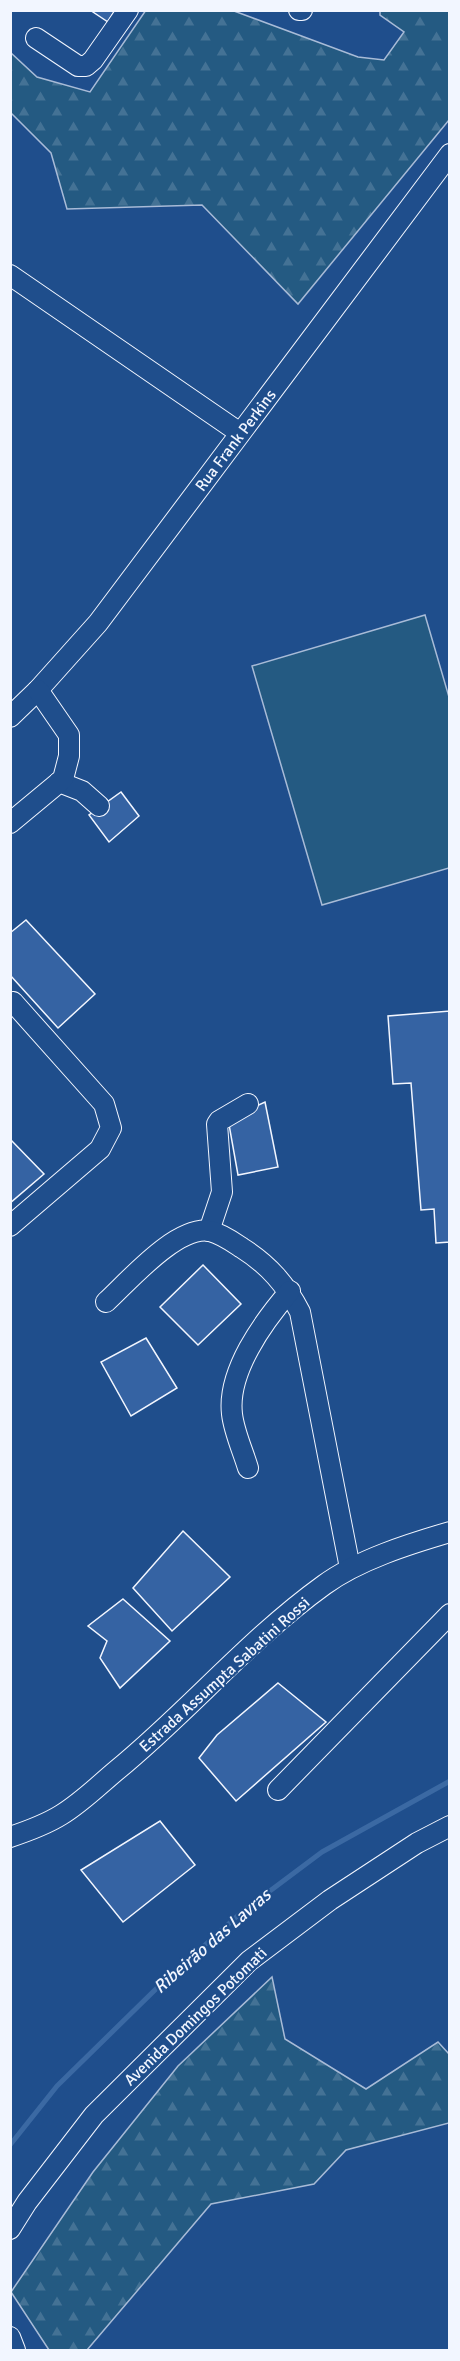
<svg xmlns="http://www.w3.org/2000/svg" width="460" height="2361" font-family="Signika,sans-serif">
	<defs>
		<pattern id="forest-firs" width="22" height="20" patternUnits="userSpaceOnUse" patternTransform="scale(1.5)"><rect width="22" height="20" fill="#245a82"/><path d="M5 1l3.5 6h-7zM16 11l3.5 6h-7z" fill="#447295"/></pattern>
	</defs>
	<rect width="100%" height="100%" fill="#1f4e8c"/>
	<!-- green -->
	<path fill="#245a82" stroke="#a8bbd7" stroke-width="1.5" d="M425,615L449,697V868L322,905L252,666Z"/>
	<!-- forest -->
	<g fill="url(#forest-firs)" stroke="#a8bbd7" stroke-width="1.5">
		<path d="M146,10L234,11L358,57L384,60L404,32L380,15V11H449V120L298,304L202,205L67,209L51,153L11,113V53L37,77L90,92Z"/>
		<path d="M272,1977L285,2039L366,2089L438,2042L449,2054V2123L346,2150L314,2184L211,2204L87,2350H49L11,2292L93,2172L178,2066Z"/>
	</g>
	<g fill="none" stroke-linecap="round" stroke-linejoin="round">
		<!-- stream -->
		<path stroke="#3b69a3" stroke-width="5" d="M10,2145L57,2086L159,1986L243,1911L322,1852L450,1781"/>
	</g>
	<!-- building -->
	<g fill="#3563a3" stroke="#f2f6ff" stroke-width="1.5">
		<path d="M90,10H115L108,22Z"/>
		<path d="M121,792L139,816L109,842L89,815Z"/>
		<path d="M26,920L95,994L58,1028L10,975V933Z"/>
		<path d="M450,1011V1242L436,1243L434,1209L421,1210L411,1083L393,1084L388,1016Z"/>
		<path d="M265,1102L278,1167L238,1175L228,1119Z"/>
		<path d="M10,1139L44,1174L10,1203Z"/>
		<path d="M203,1265L241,1304L198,1345L160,1307Z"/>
		<path d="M146,1338L177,1388L131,1416L101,1362Z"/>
		<path d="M183,1531L230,1577L172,1631L133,1588Z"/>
		<path d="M123,1599L170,1641L120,1688L100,1658L107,1641L88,1626Z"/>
		<path d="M278,1683L326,1722L236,1801L199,1758L217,1735Z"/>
		<path d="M160,1821L195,1865L123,1922L81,1870Z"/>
	</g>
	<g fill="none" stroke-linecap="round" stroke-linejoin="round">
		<!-- minor casing -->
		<g stroke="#f2f6ff" stroke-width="22">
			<g id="minor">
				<path d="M299,10H302"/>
				<path d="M36,38L78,66H86L93,60L128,10"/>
				<path d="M10,275L240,433"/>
				<path d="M10,717L38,690L98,623L450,154"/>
				<path d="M59,782L82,791L99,806"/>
				<path d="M10,823L63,779L69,756V735L38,690"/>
				<path d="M10,1226L100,1149L111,1128L104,1104L13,1002"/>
				<path d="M209,1231L222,1192L217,1124L219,1121L248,1104"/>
				<path d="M106,1302C129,1281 177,1225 210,1231C222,1234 233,1242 242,1248C269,1265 286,1285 300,1312L350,1568"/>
				<path d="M248,1468C243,1451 234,1432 232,1414C227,1372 263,1322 290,1291"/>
				<path d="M278,1790L450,1614"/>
				<path d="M10,1837C28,1831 45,1825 61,1815C81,1803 99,1785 117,1770C189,1711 249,1639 324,1585C358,1560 409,1544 450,1532"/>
				<path d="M10,2229L27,2202L94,2115L249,1961L330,1900L417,1843L450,1826"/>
				<path d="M10,2337L15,2350"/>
			</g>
		</g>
		<!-- minor -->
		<use href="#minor" stroke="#1f4e8c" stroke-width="20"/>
	</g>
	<g text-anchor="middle" stroke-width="4.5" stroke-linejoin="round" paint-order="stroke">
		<!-- street labels -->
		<g font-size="16" fill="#f2f6ff" stroke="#1f4e8c">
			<text transform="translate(235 440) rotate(-53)" y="6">Rua Frank Perkins</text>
			<text transform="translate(224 1674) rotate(-42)" y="6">Estrada Assumpta Sabatini Rossi</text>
			<text transform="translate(195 2016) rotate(-44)" y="6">Avenida Domingos Potomati</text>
		</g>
		<!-- water labels -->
		<g font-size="18" font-style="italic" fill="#f2f6ff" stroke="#1f4e8c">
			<text transform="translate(212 1941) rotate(-41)" y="6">Ribeirão das Lavras</text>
		</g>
	</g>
	<!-- border -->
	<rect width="460" height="2361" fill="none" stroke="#f2f6ff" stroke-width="24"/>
</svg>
